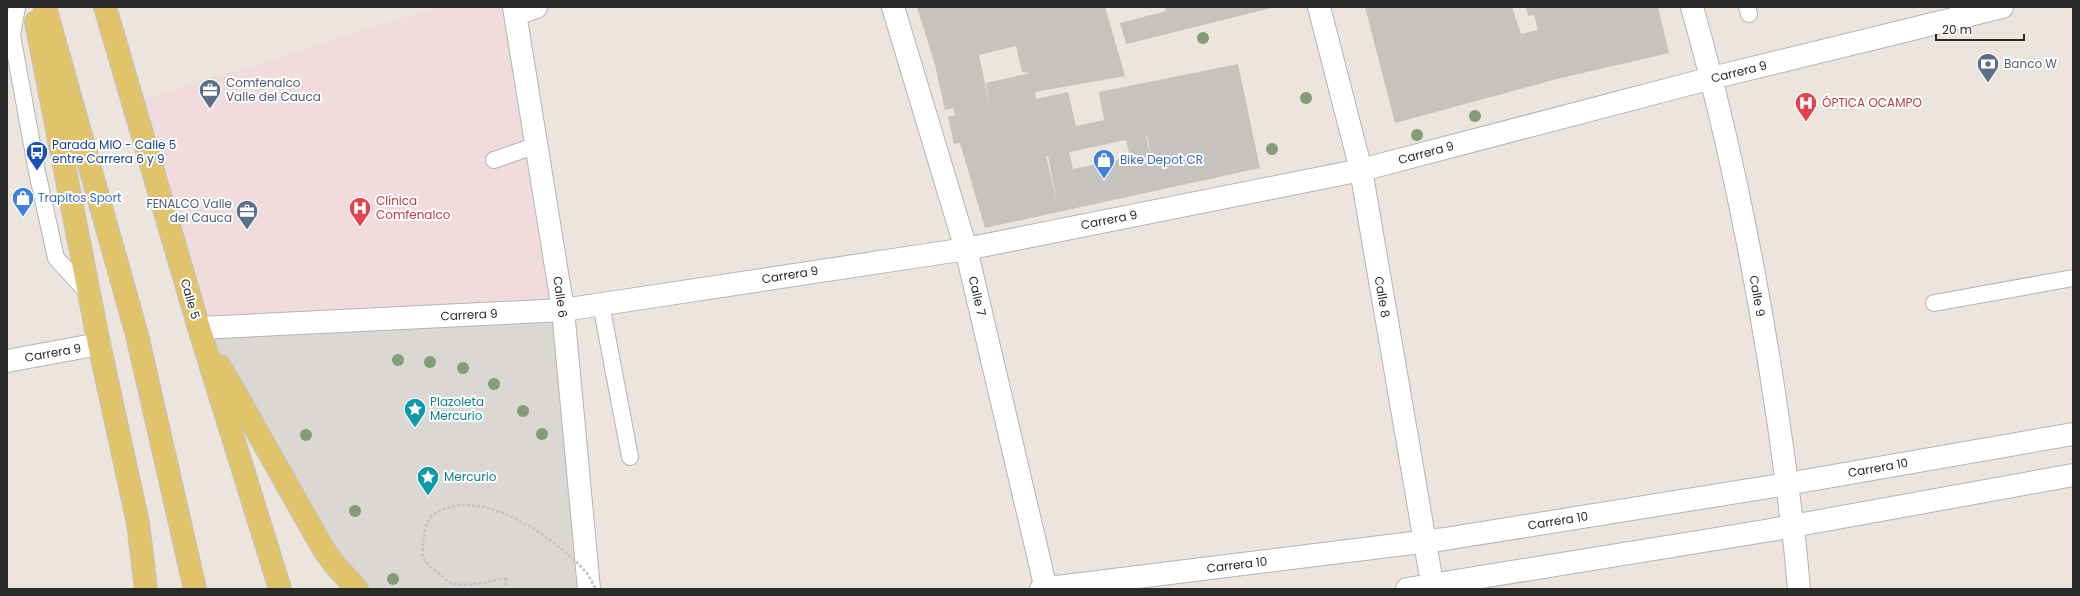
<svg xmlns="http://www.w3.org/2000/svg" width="2080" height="596" font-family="Poppins,sans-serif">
	<rect width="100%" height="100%" fill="#ebe5de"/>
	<!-- medical -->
	<path fill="#f0dcdd" d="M437,7H514L563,310L199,328L133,103Z"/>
	<!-- plaza -->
	<path fill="#dbd8d4" d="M563,310L589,589H357L199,328Z"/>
	<!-- building -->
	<g fill="#c6c2bd" fill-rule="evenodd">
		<path d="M917,7H1105L1125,76L1035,92L1036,99L1068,92L1076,126L1104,120L1099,92L1238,64L1260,168L985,228L960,143L954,144L948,117L955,115L953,108L945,110L935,65ZM1016,46L1022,72L1030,73L986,83L990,106L979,55ZM1147,135L1153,169L1146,136ZM1126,140L1130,157L1073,169L1069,152ZM1046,156H1048L1057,202Z"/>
		<path d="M1165,7H1271V8L1126,44L1120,23L1166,11Z"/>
		<path d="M1365,7H1512L1521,34L1538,30L1534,15L1528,16L1526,7H1658L1669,53L1557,79L1395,123Z"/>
	</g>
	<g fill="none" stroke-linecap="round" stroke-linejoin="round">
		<!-- service casing -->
		<g stroke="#b1b4bc" stroke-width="18">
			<g id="service">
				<path d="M17,7L12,35L37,172L56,258L89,294"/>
				<path d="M1747,7L1749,14"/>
				<path d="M494,160L537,145"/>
				<path d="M1934,303L2073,278"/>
				<path d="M601,304L630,457"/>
			</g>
		</g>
		<!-- minor casing -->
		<g stroke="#b1b4bc" stroke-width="24">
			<g id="minor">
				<path d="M514,7L563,310L589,589"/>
				<path d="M893,7L966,249L1046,589"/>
				<path d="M516,14L536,7"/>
				<path d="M199,328L563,310L966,249L1361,170L1712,78L2002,7"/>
				<path d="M7,361L99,344"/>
			</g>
		</g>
		<!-- tertiary casing -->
		<g stroke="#b1b4bc" stroke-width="24">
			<g id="tertiary">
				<path d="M1319,7L1361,170L1433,589"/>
				<path d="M1692,7C1736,163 1766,323 1787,484"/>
			</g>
		</g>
		<!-- secondary casing -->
		<g stroke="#b1b4bc" stroke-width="24">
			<g id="secondary">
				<path d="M1787,484L1795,546L1799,589"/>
				<path d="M1041,589L1445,539L1787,484L2073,434"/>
				<path d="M1407,589L1765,531L2073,475"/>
			</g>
		</g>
		<!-- primary casing -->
		<g stroke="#c3c3c3" stroke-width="24">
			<g id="primary">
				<path d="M45,7L137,335L195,589"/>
				<path d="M105,7L199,328L280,589"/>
				<path d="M36,22L99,344L138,523L146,589"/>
				<path d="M220,366L324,550L335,565L357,589"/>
			</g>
		</g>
		<!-- path -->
		<path stroke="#c3c3c3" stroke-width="2.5" stroke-dasharray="3 2" stroke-linecap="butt" d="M506,578V589"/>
		<!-- service -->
		<use href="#service" stroke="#fff" stroke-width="16"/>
		<!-- minor -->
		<use href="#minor" stroke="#fff" stroke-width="22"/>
		<!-- tertiary -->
		<use href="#tertiary" stroke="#fff" stroke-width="22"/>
		<!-- secondary -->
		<use href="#secondary" stroke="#fff" stroke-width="22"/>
		<!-- primary -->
		<use href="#primary" stroke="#e1c36c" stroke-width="22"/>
		<!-- path-bridge -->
		<path stroke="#c3c3c3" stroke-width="2.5" stroke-dasharray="3 2" stroke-linecap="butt" d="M506,578C491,581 463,589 449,582C445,579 441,575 437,572C432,569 425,562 423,557C422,552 423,543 424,538C424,530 427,519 434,514C480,484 554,537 585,571C590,576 592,583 596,589"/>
	</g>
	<!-- trees -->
	<g fill="#849b77">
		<circle cx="1203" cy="38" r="6"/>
		<circle cx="1306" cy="98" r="6"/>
		<circle cx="1475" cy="116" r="6"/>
		<circle cx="1417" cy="135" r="6"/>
		<circle cx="1272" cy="149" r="6"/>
		<circle cx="398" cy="360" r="6"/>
		<circle cx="430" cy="362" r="6"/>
		<circle cx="463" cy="368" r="6"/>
		<circle cx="494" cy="384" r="6"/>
		<circle cx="523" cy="411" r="6"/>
		<circle cx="542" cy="434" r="6"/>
		<circle cx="306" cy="435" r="6"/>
		<circle cx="355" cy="511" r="6"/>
		<circle cx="393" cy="579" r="6"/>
	</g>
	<!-- icons -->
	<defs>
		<g id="bank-pin" transform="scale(1.15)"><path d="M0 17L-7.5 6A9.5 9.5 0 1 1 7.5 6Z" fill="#5c6f8a" stroke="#fff"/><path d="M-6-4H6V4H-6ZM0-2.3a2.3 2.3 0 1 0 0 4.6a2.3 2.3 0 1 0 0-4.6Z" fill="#fff"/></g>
		<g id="office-pin" transform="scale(1.15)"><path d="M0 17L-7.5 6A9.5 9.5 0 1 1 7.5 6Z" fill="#5c6f8a" stroke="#fff"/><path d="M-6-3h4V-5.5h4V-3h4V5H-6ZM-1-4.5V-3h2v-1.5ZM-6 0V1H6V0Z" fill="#fff"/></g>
		<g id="hospital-pin" transform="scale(1.15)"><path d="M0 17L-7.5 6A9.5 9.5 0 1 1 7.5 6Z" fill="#e0444e" stroke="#fff"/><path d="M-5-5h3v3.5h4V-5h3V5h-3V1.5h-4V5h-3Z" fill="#fff"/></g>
		<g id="bus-pin" transform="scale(1.15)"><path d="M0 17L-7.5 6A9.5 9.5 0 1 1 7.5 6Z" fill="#1a4fb4" stroke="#fff"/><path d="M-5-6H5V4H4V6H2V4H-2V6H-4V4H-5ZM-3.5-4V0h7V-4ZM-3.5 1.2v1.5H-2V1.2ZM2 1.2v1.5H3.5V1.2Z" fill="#fff"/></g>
		<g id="shop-pin" transform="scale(1.15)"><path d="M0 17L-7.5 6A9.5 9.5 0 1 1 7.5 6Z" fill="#3f7fe0" stroke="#fff"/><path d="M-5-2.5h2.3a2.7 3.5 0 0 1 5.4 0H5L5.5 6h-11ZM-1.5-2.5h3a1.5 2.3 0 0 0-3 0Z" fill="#fff"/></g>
		<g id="sight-pin" transform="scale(1.15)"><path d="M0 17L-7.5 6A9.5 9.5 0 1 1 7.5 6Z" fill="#0f9aa8" stroke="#fff"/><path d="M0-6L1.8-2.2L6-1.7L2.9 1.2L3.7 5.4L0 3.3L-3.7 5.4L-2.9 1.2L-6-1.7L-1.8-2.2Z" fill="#fff"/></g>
	</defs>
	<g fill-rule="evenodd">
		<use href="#bank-pin" x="1988" y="64"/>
		<use href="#office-pin" x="210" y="90"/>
		<use href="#hospital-pin" x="1806" y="103"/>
		<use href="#bus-pin" x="37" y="152"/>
		<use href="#shop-pin" x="1104" y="160"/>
		<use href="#shop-pin" x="23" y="198"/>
		<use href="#hospital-pin" x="360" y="208"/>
		<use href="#office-pin" x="247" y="211"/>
		<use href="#sight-pin" x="415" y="409"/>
		<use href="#sight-pin" x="428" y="477"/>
	</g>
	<g text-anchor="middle" stroke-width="4" stroke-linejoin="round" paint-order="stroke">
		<!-- service labels -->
		<g font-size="12" fill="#4e5e75" stroke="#fff" text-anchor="start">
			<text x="2004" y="68">Banco W</text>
			<text x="226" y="87">Comfenalco<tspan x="226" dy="14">Valle del Cauca</tspan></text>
			<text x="232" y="208" text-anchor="end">FENALCO Valle<tspan x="232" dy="14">del Cauca</tspan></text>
		</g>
		<!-- street labels -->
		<g font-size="12" fill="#2a2a2a" stroke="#fff">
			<text transform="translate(1739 72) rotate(-14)" y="4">Carrera 9</text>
			<text transform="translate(1426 153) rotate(-15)" y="4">Carrera 9</text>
			<text transform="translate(1109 220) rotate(-11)" y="4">Carrera 9</text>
			<text transform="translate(790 275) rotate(-9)" y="4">Carrera 9</text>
			<text transform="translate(977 296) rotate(77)" y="4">Calle 7</text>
			<text transform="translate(1757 296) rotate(80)" y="4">Calle 9</text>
			<text transform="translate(560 297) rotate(82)" y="4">Calle 6</text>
			<text transform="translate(1382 297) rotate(80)" y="4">Calle 8</text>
			<text transform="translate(190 299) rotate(74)" y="4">Calle 5</text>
			<text transform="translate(469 315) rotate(-3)" y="4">Carrera 9</text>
			<text transform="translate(53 353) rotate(-10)" y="4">Carrera 9</text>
			<text transform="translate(1878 468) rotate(-10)" y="4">Carrera 10</text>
			<text transform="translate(1558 521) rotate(-9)" y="4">Carrera 10</text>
			<text transform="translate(1237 565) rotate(-7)" y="4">Carrera 10</text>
		</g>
		<!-- health labels -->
		<g font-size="12" fill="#be3a42" stroke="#fff" text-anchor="start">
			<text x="1822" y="107">ÓPTICA OCAMPO</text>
			<text x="376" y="205">Clínica<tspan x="376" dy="14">Comfenalco</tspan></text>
		</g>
		<!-- transit labels -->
		<g font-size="12" fill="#164399" stroke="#fff" text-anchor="start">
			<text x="52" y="149">Parada MIO - Calle 5<tspan x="52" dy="14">entre Carrera 6 y 9</tspan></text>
		</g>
		<!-- shop labels -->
		<g font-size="12" fill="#366cbe" stroke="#fff" text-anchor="start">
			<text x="1120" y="164">Bike Depot CR</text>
			<text x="38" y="202">Trapitos Sport</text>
		</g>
		<!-- culture labels -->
		<g font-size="12" fill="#0d838f" stroke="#fff" text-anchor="start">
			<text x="430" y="406">Plazoleta<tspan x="430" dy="14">Mercurio</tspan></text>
			<text x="444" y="481">Mercurio</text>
		</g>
	</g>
	<!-- border -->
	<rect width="2080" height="596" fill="none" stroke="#2a2a2a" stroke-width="16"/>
	<!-- scale -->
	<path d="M1936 34v6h88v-6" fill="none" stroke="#2a2a2a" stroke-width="2"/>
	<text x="1942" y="34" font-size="12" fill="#2a2a2a" stroke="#ffffff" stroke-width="3" paint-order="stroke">20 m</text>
</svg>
